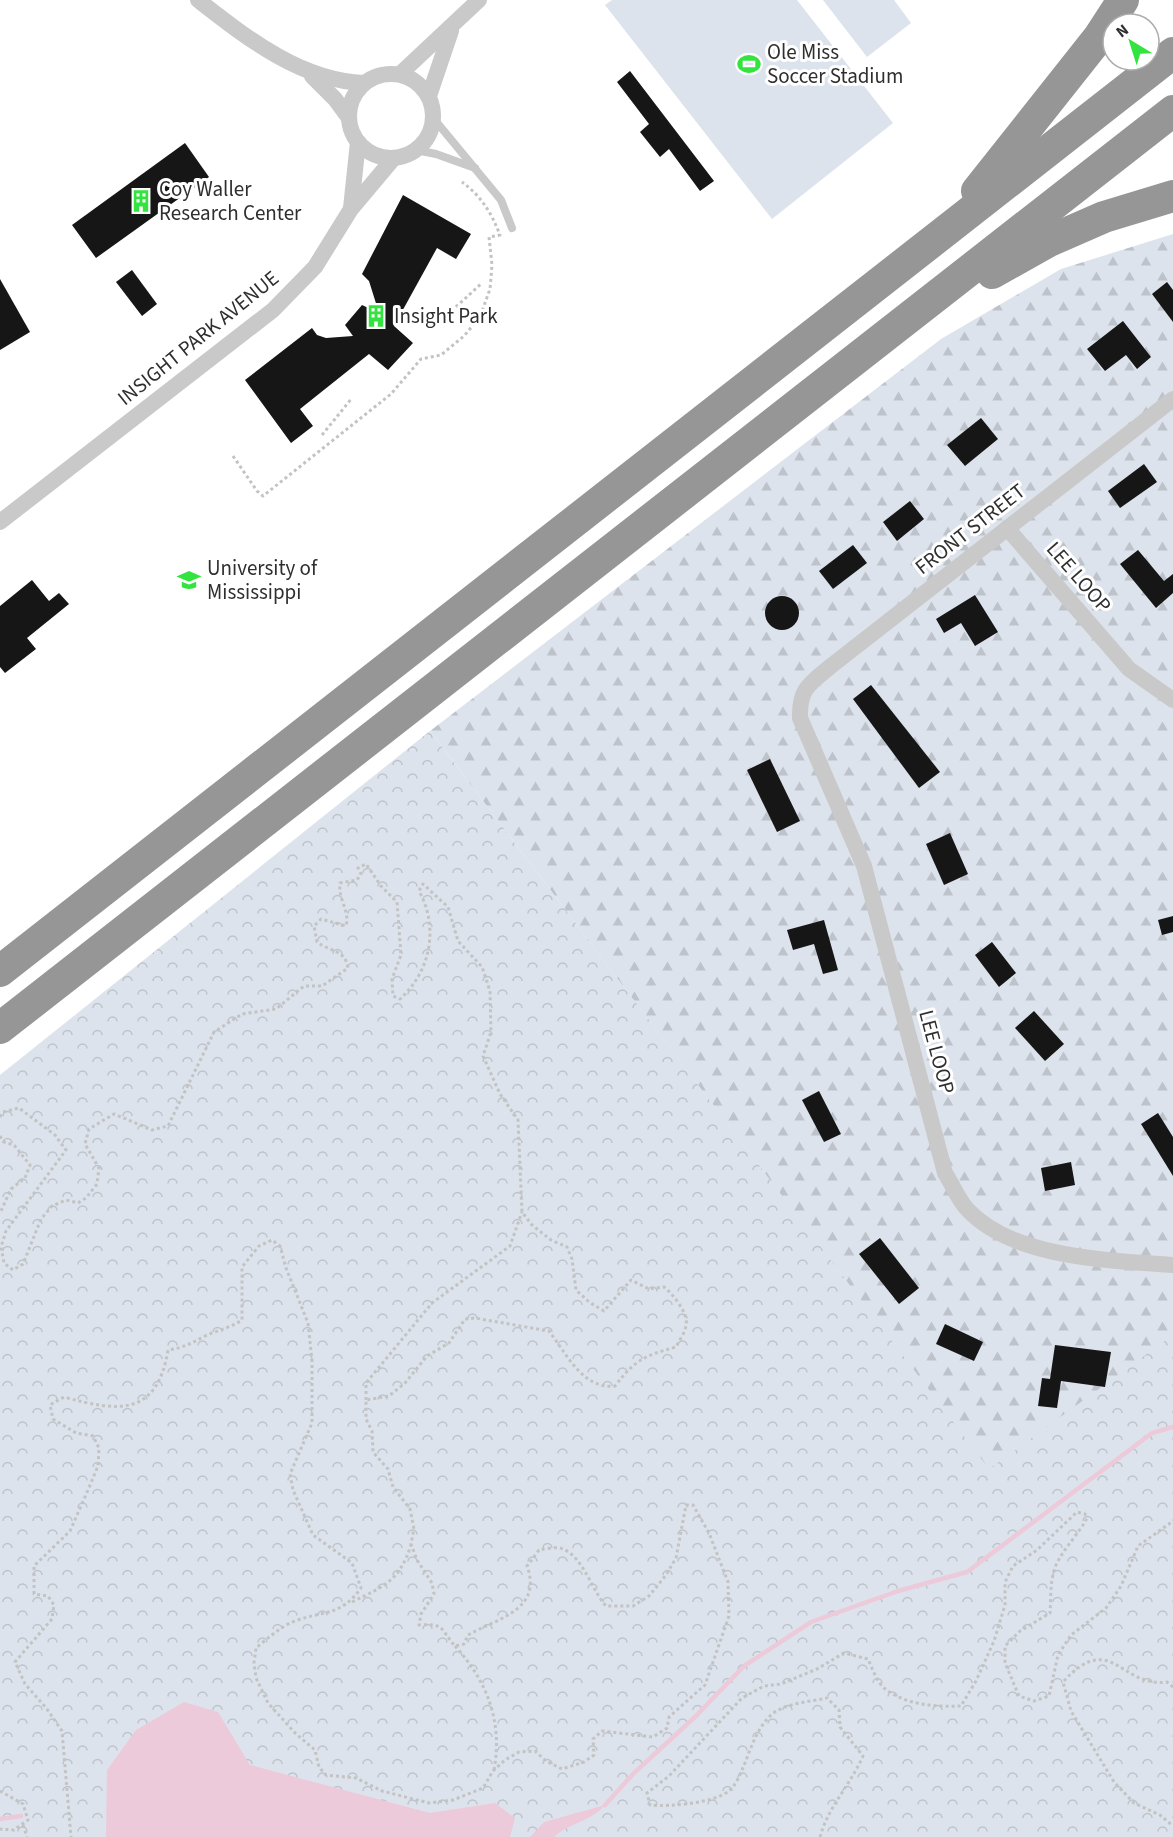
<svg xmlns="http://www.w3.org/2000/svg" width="1173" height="1837" font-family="'Source Sans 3',sans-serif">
	<defs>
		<pattern id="forest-firs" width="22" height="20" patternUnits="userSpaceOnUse" patternTransform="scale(1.5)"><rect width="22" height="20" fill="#dde3ec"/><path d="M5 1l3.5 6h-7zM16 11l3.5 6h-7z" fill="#bec3cb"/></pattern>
		<pattern id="park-crowns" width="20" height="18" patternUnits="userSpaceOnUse" patternTransform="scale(1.5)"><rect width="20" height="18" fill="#dde3ec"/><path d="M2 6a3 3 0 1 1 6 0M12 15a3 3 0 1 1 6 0" fill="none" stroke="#bec3cb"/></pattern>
	</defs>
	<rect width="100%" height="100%" fill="#fff"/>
	<!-- forest -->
	<path fill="url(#forest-firs)" d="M1173,234V1342L989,1470L430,731L941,339L1061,269Z"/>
	<!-- park -->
	<path fill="url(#park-crowns)" d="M430,731L989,1469L1173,1335V1837H0V1075Z"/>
	<!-- garden -->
	<g fill="#dde3ec">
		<path d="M612,0H797L893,123L772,219L605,5Z"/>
		<path d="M823,0H894L911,23L867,57Z"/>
	</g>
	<!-- water -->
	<g fill="#eccad9">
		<path d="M184,1702L218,1712L250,1765L430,1813L495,1803L515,1818L510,1837H106L107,1770L136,1730Z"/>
		<path d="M605,1805C592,1821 569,1823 554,1837H530L544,1822Z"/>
	</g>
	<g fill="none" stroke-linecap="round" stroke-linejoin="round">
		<!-- stream -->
		<g stroke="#eccad9" stroke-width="4.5">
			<path d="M605,1805L634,1773L695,1717L744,1666L811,1622L898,1591L967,1572L1152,1433L1173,1427"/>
			<path d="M0,1819L21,1816"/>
		</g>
	</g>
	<!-- building -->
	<g fill="#161616">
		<path d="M630,71L714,181L700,191L669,149L660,157L640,132L649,124L617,82Z"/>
		<path d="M185,143L209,177L96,258L72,225Z"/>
		<path d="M403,195L471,234L456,259L437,248L394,326L413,343L388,370L369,354L300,409L313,426L291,443L245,380L312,328L317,335L326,338L353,336L345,325L362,305L379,313L369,281L362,274Z"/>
		<path d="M132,270L157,304L142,316L116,282Z"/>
		<path d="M0,279L30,332L0,350Z"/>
		<path d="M1167,282L1173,290V322L1152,294Z"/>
		<path d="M1123,321L1151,357L1137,369L1126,355L1105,371L1087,349Z"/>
		<path d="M981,418L998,439L965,466L947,445Z"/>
		<path d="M1144,464L1157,482L1120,508L1108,491Z"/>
		<path d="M910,501L924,519L897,541L883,522Z"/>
		<path d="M853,545L867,563L833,589L819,571Z"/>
		<path d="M1138,550L1164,581L1173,574V593L1156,608L1120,564Z"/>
		<path d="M32,580L49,601L59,593L69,604L27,638L36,649L5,673L0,667V606Z"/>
		<path d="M975,595L998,632L975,646L961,623L944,633L936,619Z"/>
		<circle cx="782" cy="613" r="17"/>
		<path d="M871,685L940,772L919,788L853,699Z"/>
		<path d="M770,759L800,821L777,832L747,770Z"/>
		<path d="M950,833L968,874L944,885L926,844Z"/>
		<path d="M1173,916V932L1162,935L1158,920Z"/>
		<path d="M824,920L838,970L823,974L814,944L793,950L787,930Z"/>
		<path d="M992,942L1016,973L999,987L975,955Z"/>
		<path d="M1034,1011L1064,1044L1045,1061L1015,1028Z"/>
		<path d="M819,1091L841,1134L824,1142L802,1100Z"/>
		<path d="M1158,1113L1173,1137V1176L1141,1124Z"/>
		<path d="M1071,1162L1075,1185L1045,1191L1041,1168Z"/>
		<path d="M880,1238L919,1288L899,1304L859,1254Z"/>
		<path d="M945,1324L983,1342L974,1361L936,1344Z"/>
		<path d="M1055,1345L1111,1352L1105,1387L1061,1381L1057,1408L1038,1406L1042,1378L1050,1379Z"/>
	</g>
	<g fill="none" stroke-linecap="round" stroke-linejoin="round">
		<!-- path -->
		<g stroke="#c3c3c3" stroke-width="3" stroke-dasharray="3 3" stroke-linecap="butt">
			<path d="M447,315L481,284"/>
			<path d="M322,435L352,398"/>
			<path d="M233,456L257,491L263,496L391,394L421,359L441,355L464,336L480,317L490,289L492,265L489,237L500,235C491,212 481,196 462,182"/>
			<path d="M0,1117L3,1112L19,1108L55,1135L66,1150L6,1231L1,1247L4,1263L13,1270L23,1264L41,1219L52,1206L66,1200L78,1203L86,1198L97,1184L99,1168L85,1144L89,1129L114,1114L152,1130L168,1126L214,1032L242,1014L276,1009L304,986H322L348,968C345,949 330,952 317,942L314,926L321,919L346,926C350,910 338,900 340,883L357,880L361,874L358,868L366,864L381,886L397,902L401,955L392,979L393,996L400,999C431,971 439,927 419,891L423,884L448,907L458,941L482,967L490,991L491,1032L483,1056L500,1094L518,1120L522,1212L532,1225L551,1240L567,1247L572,1259L576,1290L589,1302L604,1311L631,1280L649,1289L664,1287C672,1293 685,1310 686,1319C688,1329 680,1339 676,1347C644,1356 636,1359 615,1386C583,1390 566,1353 549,1331L475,1318L465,1319L449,1343L427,1356L405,1383L389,1396L366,1400V1419L372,1431L373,1452L388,1469L393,1487L410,1509L414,1529L411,1544L417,1560L432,1583L434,1594L421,1614L419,1625C445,1623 440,1629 455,1646L464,1644L468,1635C498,1618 543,1610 527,1566L539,1550C546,1549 556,1546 563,1549C584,1558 592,1591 606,1606H633L649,1596L666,1575L676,1558L686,1505H693L709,1533L728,1582L729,1616L705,1685L669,1717L667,1728L653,1737L602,1731L593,1739L594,1755L584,1762L562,1769L546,1761L535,1751L519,1752L505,1760L493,1771L483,1788L453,1800L429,1803L382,1791L356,1778L326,1775L319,1767L315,1750L295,1733L268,1703L256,1678L254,1663L256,1648C267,1639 281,1626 295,1621C324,1610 340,1617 361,1588L352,1563L313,1535L293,1490L290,1474L312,1423V1361L308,1323L286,1268L280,1246L272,1240L259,1246L242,1267V1320C230,1328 218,1330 205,1336C192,1343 183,1348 168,1350C157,1417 118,1412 64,1397L50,1405L53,1419L76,1433L93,1436L99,1448L98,1466L88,1490L70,1531L34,1566V1594L48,1596L54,1605L52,1619L15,1662L25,1684L47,1709L62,1731L71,1837"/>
			<path d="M0,1136L4,1142L14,1145L30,1165L25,1178L11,1189L0,1213"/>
			<path d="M366,1400V1383L432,1303L510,1246L522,1212"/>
			<path d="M352,1602C384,1586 399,1582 411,1545"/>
			<path d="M455,1646C487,1681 503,1722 494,1770"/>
			<path d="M1173,1687L1167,1682C1120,1688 1111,1629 1063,1682L1071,1711L1114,1782L1134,1803L1160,1815L1173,1826"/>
			<path d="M0,1791L23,1804L28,1820L14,1830L0,1829"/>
			<path d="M23,1825L27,1837"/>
			<path d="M820,1837C828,1807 851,1784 863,1756L840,1727L839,1710L827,1698C809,1702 783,1703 770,1716C755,1731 750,1752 742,1770C740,1775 735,1786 730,1790C716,1803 669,1807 650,1805L647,1793L669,1776L742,1698L764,1686L781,1684L817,1669L844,1653L868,1659C872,1668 877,1682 884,1688C905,1705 935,1707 961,1706L976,1681L994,1641L1005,1605V1582L1013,1566L1037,1550L1077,1512L1085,1514L1086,1520C1077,1536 1058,1555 1054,1571C1050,1584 1051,1600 1050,1613L1020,1631L1005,1646V1663L1019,1696L1034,1701L1049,1696L1058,1655L1071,1635L1106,1608L1121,1586L1138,1546L1173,1521"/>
		</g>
		<!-- service -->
		<g stroke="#c9c9c9" stroke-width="8">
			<path d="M434,119L501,200L512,228"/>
			<path d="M416,150L436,154L475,168"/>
		</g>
		<!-- minor -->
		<g stroke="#c9c9c9" stroke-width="16">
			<path d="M198,0C247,38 301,81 364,83"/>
			<circle cx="391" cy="116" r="42"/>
			<path d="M400,74L479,0"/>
			<path d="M312,76L335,99L349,118"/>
			<path d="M429,96L451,31"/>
			<path d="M351,208L358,142"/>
			<path d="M1173,399L831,666C809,684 799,689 800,718L864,866L945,1173C952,1184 958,1199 967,1209C1013,1259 1110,1260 1173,1265"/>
			<path d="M0,522L273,310L315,267L351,209L393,159"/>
			<path d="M1007,528L1129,669L1173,700"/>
		</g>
		<!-- motorway -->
		<g stroke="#969696" stroke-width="32">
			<path d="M977,191L1099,37L1123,0"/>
			<path d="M992,273L1049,241L1104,217L1173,196"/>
			<path d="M0,971L1173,53"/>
			<path d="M0,1028L1173,111"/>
		</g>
	</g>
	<!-- icons -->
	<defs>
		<g id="stadium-bare" transform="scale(1.8)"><path d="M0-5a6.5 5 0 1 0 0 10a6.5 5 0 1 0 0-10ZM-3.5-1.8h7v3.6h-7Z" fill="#33e440" stroke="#fff" stroke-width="2.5" paint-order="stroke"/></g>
		<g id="building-bare" transform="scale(1.8)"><path d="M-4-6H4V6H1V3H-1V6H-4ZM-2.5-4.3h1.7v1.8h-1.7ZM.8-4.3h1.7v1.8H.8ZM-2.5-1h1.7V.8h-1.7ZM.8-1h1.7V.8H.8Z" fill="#33e440" stroke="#fff" stroke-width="2.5" paint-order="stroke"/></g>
		<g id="university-bare" transform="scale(1.8)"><path d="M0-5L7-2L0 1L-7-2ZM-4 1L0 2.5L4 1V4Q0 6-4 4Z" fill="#33e440" stroke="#fff" stroke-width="2.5" paint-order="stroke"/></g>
	</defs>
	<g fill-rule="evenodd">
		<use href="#stadium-bare" x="749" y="64"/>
		<use href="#building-bare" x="141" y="201"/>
		<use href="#building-bare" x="376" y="316"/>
		<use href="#university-bare" x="189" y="580"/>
	</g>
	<g text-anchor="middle" stroke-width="6" stroke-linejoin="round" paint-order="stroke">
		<!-- poi labels -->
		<g font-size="21" fill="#2f2f2f" stroke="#fff" text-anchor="start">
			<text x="767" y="59">Ole Miss<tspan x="767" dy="24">Soccer Stadium</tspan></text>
			<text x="159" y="196">Coy Waller<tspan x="159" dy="24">Research Center</tspan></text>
			<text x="394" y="323">Insight Park</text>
			<text x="207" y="575">University of<tspan x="207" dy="24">Mississippi</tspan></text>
		</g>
		<!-- street labels -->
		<g font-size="21" fill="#2f2f2f" stroke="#fff">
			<text transform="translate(198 338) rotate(-39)" y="7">INSIGHT PARK AVENUE</text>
			<text transform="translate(970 529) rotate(-38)" y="7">FRONT STREET</text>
			<text transform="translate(1079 577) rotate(49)" y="7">LEE LOOP</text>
			<text transform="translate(937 1052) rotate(75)" y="7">LEE LOOP</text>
		</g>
	</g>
	<!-- north arrow -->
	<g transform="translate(1131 42) rotate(322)"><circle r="28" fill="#ffffff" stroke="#acacac" stroke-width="1.5"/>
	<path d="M0-4.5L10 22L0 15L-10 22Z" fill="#33e440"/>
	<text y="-9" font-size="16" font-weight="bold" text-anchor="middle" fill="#2f2f2f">N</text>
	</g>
</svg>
